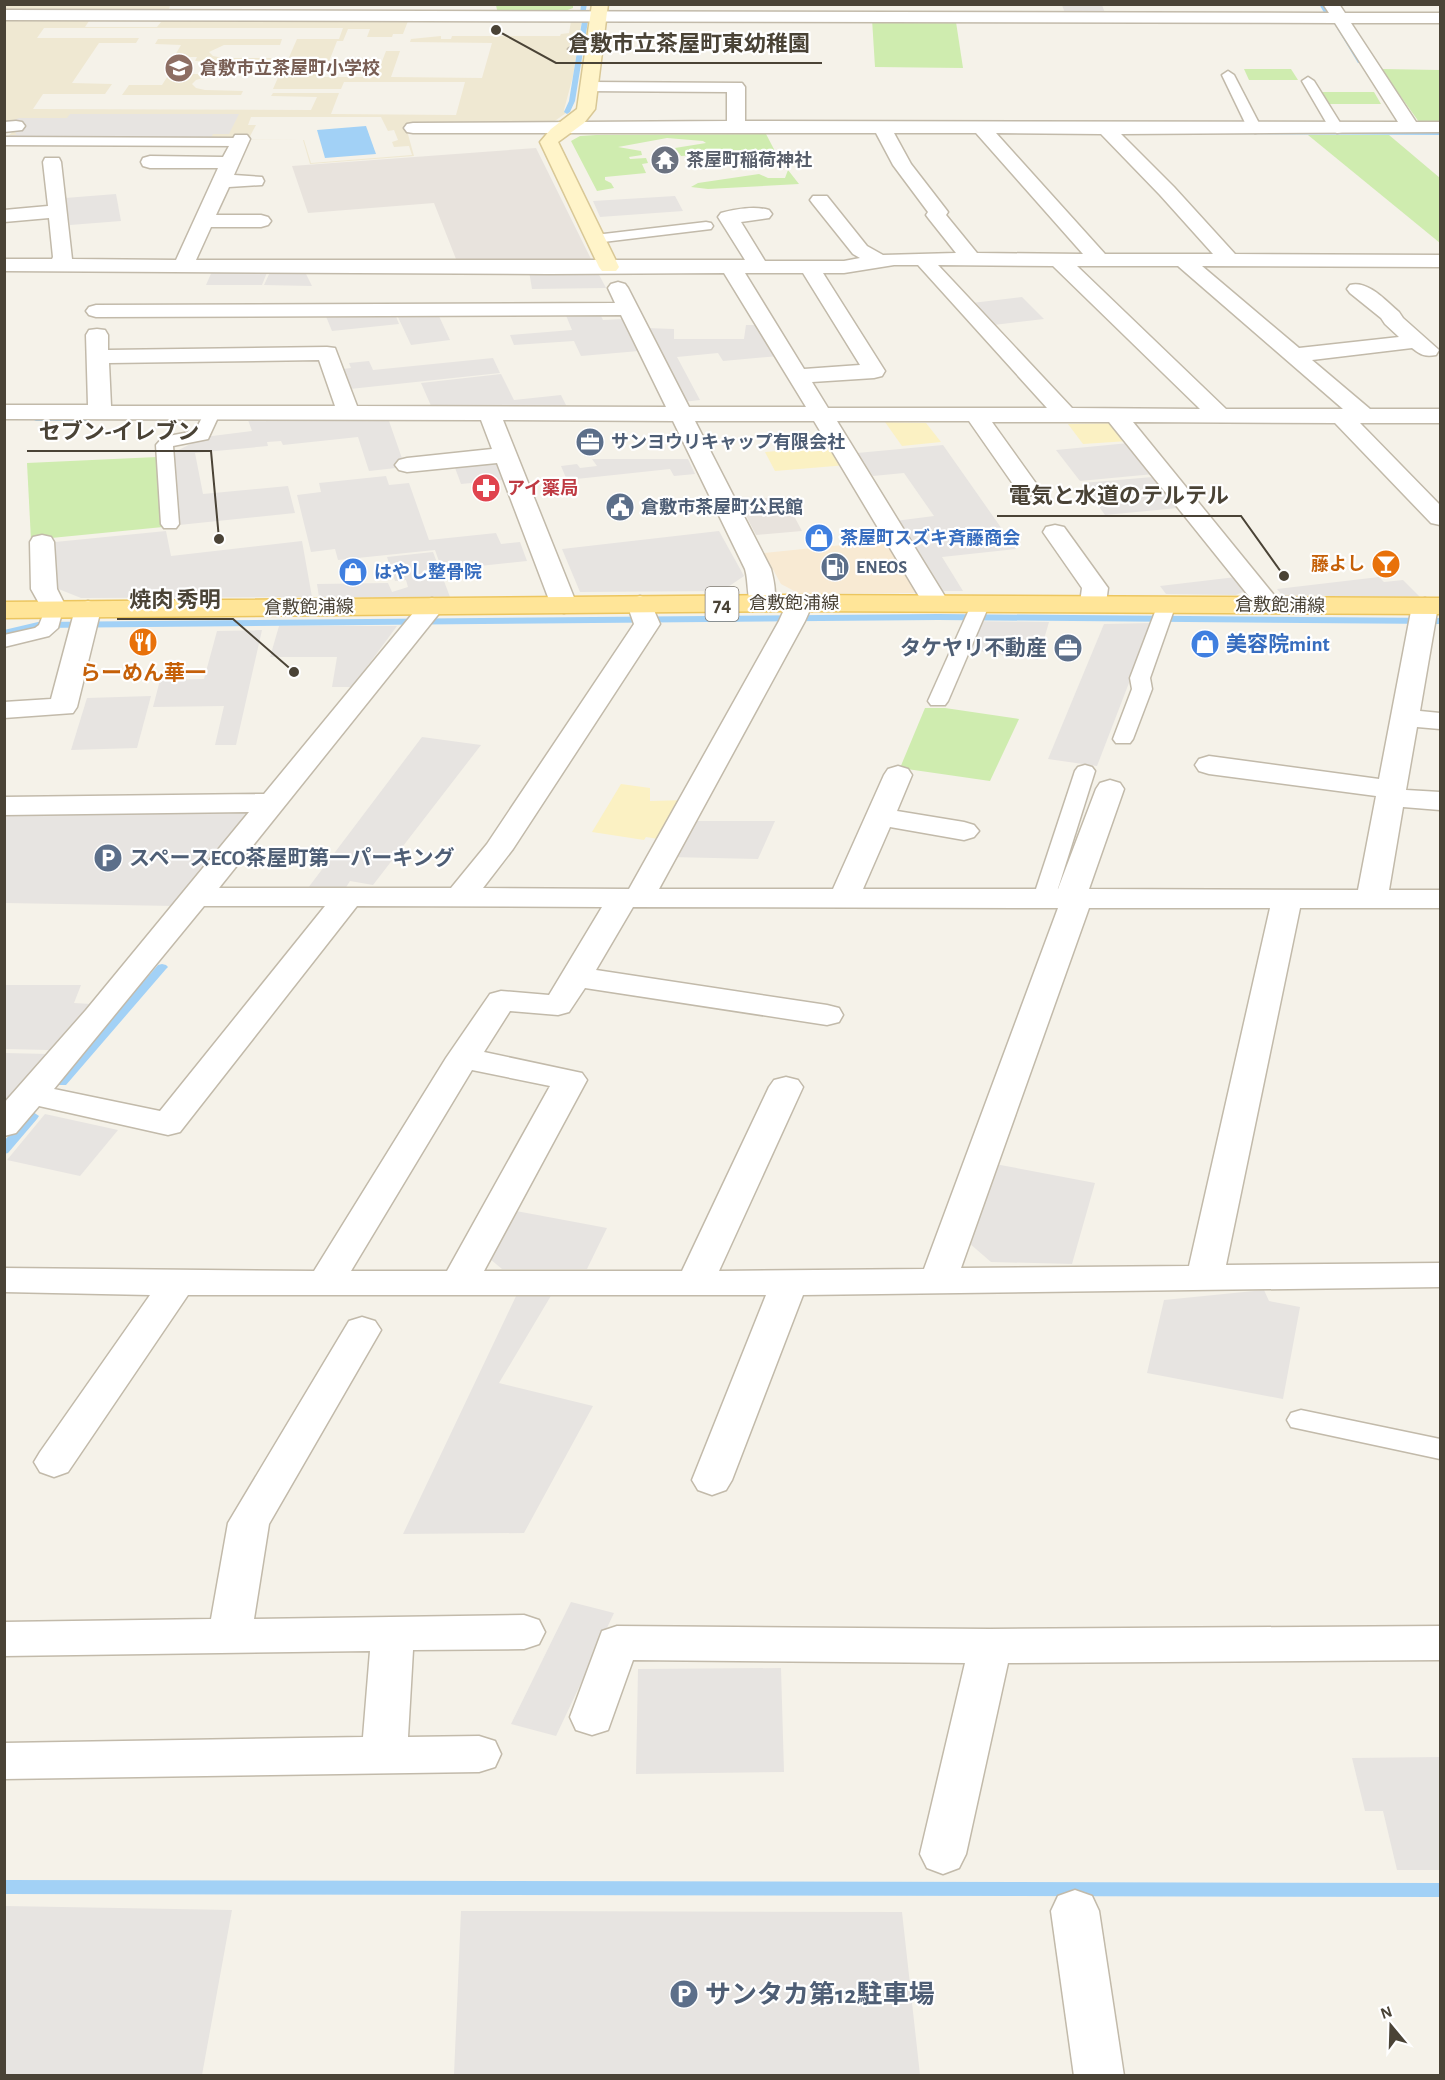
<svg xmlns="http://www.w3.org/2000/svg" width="1445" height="2080" font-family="'Alegreya Sans','Noto Sans JP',sans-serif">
	<rect width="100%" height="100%" fill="#f5f2e9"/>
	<!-- commercial -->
	<path fill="#f8ead3" d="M891,540L918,584L917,593H798L781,584L764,553Z"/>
	<!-- industrial -->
	<g fill="#e8e3dd">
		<path d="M536,148L591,259H456L434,203L308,213L292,166Z"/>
		<path d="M778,497L788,516H794L802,531L756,535L738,500Z"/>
	</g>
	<!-- education -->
	<g fill="#efe8d2" fill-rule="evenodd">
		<path d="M5,4H170V5L169,10H5Z"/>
		<path d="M4,17L582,19L573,76L564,110L566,113L549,125L406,127L414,156L310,164L303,140L5,139L22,123L5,122ZM91,18L152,19L150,21L161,22L157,27H85ZM408,21H571L569,33L561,34L560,36H452L451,39H441V36L411,39L410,42L492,43L482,78L391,77L400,51H386L376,77H323L337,41H343L348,29H370L367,37H392L393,34H403ZM44,28H343L339,39H297L287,62H327L323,73H280L273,89H341L344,82H465L456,115L331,114L339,93H273L271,96L317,97L311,110L33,109L43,94H105L112,84L72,83L99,43H136L139,38H37ZM251,117H381L388,131L394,130L398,140L392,142L394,147L409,146L412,155L311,163L304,140H250L249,138L256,125H248Z"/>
		<path d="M158,39H282L280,45H224L209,52L213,56L223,58H273L271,62L229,60L228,62L195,61L197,57H174L181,45L155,44Z"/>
		<path d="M169,74H265L210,76L196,80L192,84L196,88L205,90L243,91L241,95H122L129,85H162Z"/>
	</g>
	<!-- green -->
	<g fill="#cfecaf">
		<path d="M496,5L573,4V8L565,11L497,10Z"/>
		<path d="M872,19L956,22L963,68L875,67Z"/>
		<path d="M1244,69H1291L1298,80H1249Z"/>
		<path d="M1381,69L1440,70V123L1419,122Z"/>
		<path d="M1320,92H1374L1381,104H1327Z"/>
		<path d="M766,134L777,155L755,157L719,154L681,156L675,148L706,143L703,141L667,138L618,147L641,151L642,155L629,157L630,159L646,158L648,163L642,164L646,173L605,177V180L611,183L614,188L597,191L571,141L580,136L596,135Z"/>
		<path d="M1308,135H1389L1440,178V243Z"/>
		<path d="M788,170L799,184L708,189L691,187L698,183L759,174L768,178H785Z"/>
		<path d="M157,457L163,527L31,540L27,463Z"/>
		<path d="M925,708H945L1019,719L990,781L900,768Z"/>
	</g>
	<!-- sand -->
	<g fill="#fbf1c3">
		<path d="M885,422L926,423L941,442L902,446Z"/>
		<path d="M1111,423L1128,441L1083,444L1068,424Z"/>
		<path d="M836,446L847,465L775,471L765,452Z"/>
		<path d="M621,784L650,788V801L687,800L664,840L646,837L644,840L592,832Z"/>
	</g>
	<!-- parking -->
	<g fill="#e7e4e1">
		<path d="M1062,5H1102L1105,13H1065Z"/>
		<path d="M70,114H239L229,134H213L210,140L8,139L11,135H17L15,133L23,124L9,122L19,118H67Z"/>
		<path d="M116,194L121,221L70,225L65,198Z"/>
		<path d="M675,196L683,211L600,217L593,201Z"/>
		<path d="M213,269L268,270L262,285H206Z"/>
		<path d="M271,270H304L312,286L264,285Z"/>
		<path d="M529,271H597L606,288L532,289Z"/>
		<path d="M1022,297L1044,319L994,325L972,303Z"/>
		<path d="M598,310L603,320L623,319L639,351L581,356L574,341L514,345L510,335L572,330L565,313Z"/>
		<path d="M325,314H395L399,324L332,331Z"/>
		<path d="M438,314L450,340L411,345L397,315Z"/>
		<path d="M746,325H761L779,356L723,361L718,353L677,357L700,400L683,402L646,328L674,329V339H744Z"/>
		<path d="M493,358L500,373L350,389L343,369L351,368L349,363L369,361L373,370Z"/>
		<path d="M501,374L514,400L561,395L568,409L432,408L421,383Z"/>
		<path d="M248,420L389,421L405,467L369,471L358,437L283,445L281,441L267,442L268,446L195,453L203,494L288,486L295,513L179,525L167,456L204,437L252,431Z"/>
		<path d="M1129,443L1154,474L1080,481L1056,450Z"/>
		<path d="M943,445L1016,549L942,557L963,591H942L895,521L934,516L904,473L873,476L857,453Z"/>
		<path d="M592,459H688L695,474L674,476L670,469L567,480L561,466L577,464L580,468L597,466Z"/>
		<path d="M486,461L497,465L503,480L461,484L454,465Z"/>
		<path d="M386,476L389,485L409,483L429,540L496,533L501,544L520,542L527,561L442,570L435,550L338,560L335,549L311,552L297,495L321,492L319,483Z"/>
		<path d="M1153,477L1178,508L1105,515L1082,483Z"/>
		<path d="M166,531L171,556L302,541L312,597L81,598L56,588L55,542Z"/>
		<path d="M719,531L744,576L722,591L580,592L562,549Z"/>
		<path d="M433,552L450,597H319L317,584L388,583L392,592L408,587L406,580L395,581L387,557Z"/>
		<path d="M1236,577L1247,590L1236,595L1166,594L1160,586Z"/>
		<path d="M1379,577L1384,582L1403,580L1420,597L1283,596L1277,589Z"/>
		<path d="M963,621L1049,622L1038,660L953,647Z"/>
		<path d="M1152,623L1097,766L1048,759L1104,624Z"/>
		<path d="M279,626H397L352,687H332L337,657H270Z"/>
		<path d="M262,630L236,745H215L224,706L153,707L160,680L204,679L217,631Z"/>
		<path d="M151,696L137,748L71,750L87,698Z"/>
		<path d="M422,737L481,745L373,885L350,881L343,892H305Z"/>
		<path d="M249,811L175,906L5,903V814Z"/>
		<path d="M691,821H775L758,859L670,857Z"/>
		<path d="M5,985H81L74,1003L91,1004L50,1050L5,1049Z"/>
		<path d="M5,1053L49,1054L5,1101Z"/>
		<path d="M45,1114L118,1130L80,1176L7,1160Z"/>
		<path d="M995,1164L1095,1183L1072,1264L991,1262L969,1243Z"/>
		<path d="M516,1211L607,1228L587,1269H502L490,1259Z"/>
		<path d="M1264,1290L1269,1301L1300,1307L1283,1399L1147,1373L1164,1300Z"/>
		<path d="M517,1294H552L499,1383L593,1406L524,1533L403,1534Z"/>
		<path d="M571,1602L614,1613L556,1736L511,1724Z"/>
		<path d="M781,1668L784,1772L636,1774L638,1669Z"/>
		<path d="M1440,1757V1870H1397L1383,1811H1365L1352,1758Z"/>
		<path d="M5,1906L232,1910L202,2075H5Z"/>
		<path d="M461,1911L902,1912L920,2075H454Z"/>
	</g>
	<!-- water -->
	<path fill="#a2d1f6" d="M366,126L376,154L325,158L317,130Z"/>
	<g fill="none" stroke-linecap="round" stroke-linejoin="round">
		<!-- stream -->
		<g fill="#a2d1f6" fill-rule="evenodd">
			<path d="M581,4H587L585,15L580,14Z"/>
			<path d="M1319,4H1325L1330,16H1326Z"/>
			<path d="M585,19L588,21L575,101L570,112L567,114L564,112L569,101L582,21Z"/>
			<path d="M1332,20H1336L1362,63H1358Z"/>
			<path d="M1220,131H1440V135L1218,134V132Z"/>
			<path d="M33,417H87L91,419L87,421H36L32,419Z"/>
			<path d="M938,614L1440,618V624L938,620L38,628L4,636V630L38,622Z"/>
			<path d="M162,964L166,965L168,967L166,969L66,1085H58L56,1082L58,1079L158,965Z"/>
			<path d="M33,1112L39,1116L37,1119L8,1153L4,1154V1141L29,1113Z"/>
			<path d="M4,1880L1440,1883V1897L4,1894Z"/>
		</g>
		<!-- lane casing -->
		<g stroke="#c2baaa" stroke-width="3">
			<g id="lane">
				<path d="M595,45L601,49L599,52L574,53L568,49L574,45Z"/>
				<path d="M1228,71L1234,75L1262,129L1260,132L1255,133L1248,129L1222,75Z"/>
				<path d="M1308,77L1314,81L1344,129L1342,132L1337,133L1330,129L1302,81Z"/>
				<path d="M4,137L239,138L246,142L239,146L4,145Z"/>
				<path d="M706,222L711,223L713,226L711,229L595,243L588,239L595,235Z"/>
				<path d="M212,408L220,413L208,439L173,446L179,524L176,528H164L161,524L156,445L163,437L195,431L206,410Z"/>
				<path d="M981,597L988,599L990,603L948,701L945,705H931L928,701L972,603L974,599Z"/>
				<path d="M1167,598L1174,600L1176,604L1150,678L1152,689L1133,739L1130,743H1116L1113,739L1132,689L1130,678L1158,604L1160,600Z"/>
				<path d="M54,603L61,605L63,609L58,628L49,636L4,647V635L35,628L39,625L47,605Z"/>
				<path d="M1085,765L1092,767L1095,771L1055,898L1052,903L1044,905L1036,903L1033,898L1075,771L1078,767Z"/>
				<path d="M1301,1410L1440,1439V1459L1291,1427L1287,1420L1291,1413Z"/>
			</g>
		</g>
		<!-- street casing -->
		<g stroke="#c2baaa" stroke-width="3">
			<g id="street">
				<path d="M1323,4H1339L1345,13H1440V23H1351L1416,122H1440V132L1121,134L1174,187L1235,254L1440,255V267L1202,266L1299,348L1399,337L1385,324L1381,318L1350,293L1347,289L1350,285C1368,280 1386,301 1399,312L1403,318L1439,350L1436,355C1425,357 1421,355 1412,348L1312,360L1370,409H1440V423H1360L1440,505V525L1431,523L1335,423L1133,422L1278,600L1282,605L1278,610L1269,613L1260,610L1109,422H992L1040,489L1036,494L1028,496L1020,494L969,421H837L949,603L945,608L936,611L927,608L923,603L814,421H695L771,569C774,581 778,598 771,608L762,611L753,608C746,598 749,582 745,569L673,421L503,420L577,605L573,610L564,613L555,610L551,605L497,463L407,472L399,470L395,465L399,460L407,458L492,449L481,420L4,419V405H88L86,335L89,330L97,329L105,330L108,335V350L327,347L335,348L357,406L666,407L621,315L96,317L89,315L86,311L89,307L96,305L615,303L608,288L611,284L618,282L625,284L628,288L689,407H806L724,273L549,274L4,271V259H52L53,257L49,218L4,222V210L48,206L43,162L45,158H59L61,162L72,259L176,260L218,168H150L143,166L141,162L143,158L150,156L223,157L235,135H247L250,139L234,175L262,177L264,181L262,185L229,187L216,215H261L268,217L271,221L268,225L261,227H211L196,260H745L718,217L721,213C735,209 755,206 769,210L772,214L769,218L741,222L765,261H844L860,258L853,254L813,204L810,200L813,196H827L867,246L883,255L956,253L929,219L926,215L928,212L893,165L876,133H413L407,132L404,128L407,124L413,123L727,121V92L584,91L581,87L584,83L590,82L742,83L745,87V121L1398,122L1335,23L4,20V10L1329,13ZM894,133H976L1083,254L977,253L946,215L948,212L945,208L911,164ZM996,133L1101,134L1160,195L1213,254H1105ZM894,265H918L1047,408H828L812,382L874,378L882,376L885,371L823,273H844ZM938,265L1053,266L1200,409L1072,408ZM1077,266H1178L1343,409H1226ZM745,273H803L860,365L804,369ZM319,360L335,406H111L109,363Z"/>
				<path d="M16,121L22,122L25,126L22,130L4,132V122Z"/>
				<path d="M1055,525L1064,527L1108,588L1106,603L1102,608L1093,611L1084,608L1080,603L1082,588L1043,532L1046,527Z"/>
				<path d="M42,535L51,537L54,542L57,589L67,609L63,614L54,617L45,614L31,589L30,542L33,537Z"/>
				<path d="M793,595L802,598L809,612L805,621L659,889H833L884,775L888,769L898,766L908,769L912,775L897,811L964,822L974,825L979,831L974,837L964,840L890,827L863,889H1058L1096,789L1100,783L1110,780L1120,783L1124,789L1089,889L1358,890L1376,796L1209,774L1199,771L1195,765L1199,759L1209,756L1379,779L1412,606L1416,601L1425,598L1434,601L1438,606L1420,711L1440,713V729L1417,727L1406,790L1440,792V810L1403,807L1389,890H1440V908H1300L1226,1265L1440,1263V1287L803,1295L732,1480L726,1490L712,1495L698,1490L692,1480L766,1295H188L68,1472L54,1477L40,1472L34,1462L40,1452L150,1295L4,1292V1268L314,1271L446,1058L490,994L501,991L549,995L602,907L357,906L180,1132L168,1135L39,1106L16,1133L4,1136V1103L86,1010L249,812L4,815V797L264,794L423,601L432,598L441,601L445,606L441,611L219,888H451L487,844L634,624L627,604L631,599L640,596L649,599L660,624L513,849L483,888L629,889L779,621L783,612L780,603L784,598ZM204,906H325L160,1111L54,1089ZM633,907L1058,908L924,1269L719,1271L803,1087L798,1080L786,1077L774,1080L769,1087L682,1271H484L587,1080L582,1073L484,1052L510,1011L558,1015L569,1012L585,988L827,1025L839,1022L843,1015L839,1008L827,1005L596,970ZM1089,908H1270L1189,1266L961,1268ZM472,1070L550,1086L447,1271H351Z"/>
				<path d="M88,601L97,604L101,609L77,707L73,713L4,718V702L51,699L75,609L79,604Z"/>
				<path d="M362,1317L375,1321L381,1330L269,1524L254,1619L524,1615L539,1620L545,1632L539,1644L524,1649L413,1650L408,1737L479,1736L495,1741L501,1754L495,1767L479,1772L4,1779V1743L363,1737L370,1651L4,1656V1622L211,1619L228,1523L349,1321Z"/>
				<path d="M617,1626L990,1629L1440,1626V1660L1008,1663L966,1854L959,1868L943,1874L927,1868L920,1854L965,1663L633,1660L608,1730L592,1735L576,1730L570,1717L602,1631Z"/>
				<path d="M1075,1890L1092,1896L1099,1911L1124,2076H1074L1051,1911L1058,1896Z"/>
			</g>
		</g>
		<!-- secondary casing -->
		<g stroke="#d9c896" stroke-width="3">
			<path id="secondary" d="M592,4H608L595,109L584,123L558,142L619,267L616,271H602L599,267L540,142L551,129L577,109Z"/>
		</g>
		<!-- primary casing -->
		<g stroke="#ecc660" stroke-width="3">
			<path id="primary" d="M793,595L1440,598V614L793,611L4,618V602Z"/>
		</g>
		<!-- lane -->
		<use href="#lane" fill="#fff" fill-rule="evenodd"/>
		<!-- street -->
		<use href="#street" fill="#fff" fill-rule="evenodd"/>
		<!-- secondary -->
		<use href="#secondary" fill="#fff4c9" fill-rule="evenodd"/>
		<!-- primary -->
		<use href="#primary" fill="#ffe598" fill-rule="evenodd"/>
	</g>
	<!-- icons -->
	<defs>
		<g id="school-disc" transform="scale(1.5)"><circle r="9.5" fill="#8d6e63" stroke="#fff"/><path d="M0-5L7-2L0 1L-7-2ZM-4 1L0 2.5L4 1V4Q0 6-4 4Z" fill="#fff"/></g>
		<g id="temple-disc" transform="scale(1.5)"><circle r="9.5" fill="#6b7280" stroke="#fff"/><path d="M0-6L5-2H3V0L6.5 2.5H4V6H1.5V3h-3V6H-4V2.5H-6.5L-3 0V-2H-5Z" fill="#fff"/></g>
		<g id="office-disc" transform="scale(1.5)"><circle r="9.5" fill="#5c6f8a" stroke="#fff"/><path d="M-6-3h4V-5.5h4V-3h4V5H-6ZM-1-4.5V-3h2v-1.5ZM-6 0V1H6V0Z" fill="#fff"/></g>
		<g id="pharmacy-disc" transform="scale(1.5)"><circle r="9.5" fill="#e0444e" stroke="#fff"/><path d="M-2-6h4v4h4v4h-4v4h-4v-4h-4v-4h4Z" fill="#fff"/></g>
		<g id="civic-disc" transform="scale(1.5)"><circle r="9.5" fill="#5c6f8a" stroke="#fff"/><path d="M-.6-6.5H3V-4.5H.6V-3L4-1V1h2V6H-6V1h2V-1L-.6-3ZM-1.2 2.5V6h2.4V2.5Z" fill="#fff"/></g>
		<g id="shop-disc" transform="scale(1.5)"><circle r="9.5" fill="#3f7fe0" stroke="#fff"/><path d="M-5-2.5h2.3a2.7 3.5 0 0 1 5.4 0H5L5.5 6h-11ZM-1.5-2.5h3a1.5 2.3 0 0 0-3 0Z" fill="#fff"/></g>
		<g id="bar-disc" transform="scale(1.5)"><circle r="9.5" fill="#e8710a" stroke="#fff"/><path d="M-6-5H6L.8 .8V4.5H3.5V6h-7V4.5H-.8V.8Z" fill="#fff"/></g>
		<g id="fuel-disc" transform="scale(1.5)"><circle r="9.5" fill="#5c6f8a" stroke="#fff"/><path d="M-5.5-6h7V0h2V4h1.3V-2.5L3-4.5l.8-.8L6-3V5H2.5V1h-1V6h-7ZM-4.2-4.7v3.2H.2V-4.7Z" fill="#fff"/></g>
		<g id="restaurant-disc" transform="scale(1.5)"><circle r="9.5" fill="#e8710a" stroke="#fff"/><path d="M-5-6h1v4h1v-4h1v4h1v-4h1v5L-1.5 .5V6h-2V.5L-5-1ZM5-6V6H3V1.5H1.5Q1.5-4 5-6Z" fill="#fff"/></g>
		<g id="parking-disc" transform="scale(1.5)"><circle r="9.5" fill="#5c6f8a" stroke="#fff"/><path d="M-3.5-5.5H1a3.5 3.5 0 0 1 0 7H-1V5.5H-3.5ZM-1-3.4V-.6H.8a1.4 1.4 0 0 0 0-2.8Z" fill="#fff"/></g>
	</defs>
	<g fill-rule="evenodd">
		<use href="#school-disc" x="179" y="68"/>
		<use href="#temple-disc" x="665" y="160"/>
		<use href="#office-disc" x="590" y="442"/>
		<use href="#pharmacy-disc" x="486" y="488"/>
		<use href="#civic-disc" x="620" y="507"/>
		<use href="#shop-disc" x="819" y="538"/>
		<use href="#bar-disc" x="1386" y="564"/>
		<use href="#fuel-disc" x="835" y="567"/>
		<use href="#shop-disc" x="353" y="572"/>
		<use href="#restaurant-disc" x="143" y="642"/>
		<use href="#shop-disc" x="1205" y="644"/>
		<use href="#office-disc" x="1068" y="648"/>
		<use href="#parking-disc" x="108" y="858"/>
		<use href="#parking-disc" x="684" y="1994"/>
	</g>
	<g text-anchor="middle" stroke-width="4.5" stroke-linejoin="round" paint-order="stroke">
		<!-- far-education labels -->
		<g font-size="18" font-weight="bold" fill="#785e54" stroke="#fff" text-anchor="start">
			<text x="200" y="74">倉敷市立茶屋町小学校</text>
		</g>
		<!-- far-worship labels -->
		<g font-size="18" font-weight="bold" fill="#5b616d" stroke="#fff" text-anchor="start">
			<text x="686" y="166">茶屋町稲荷神社</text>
		</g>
		<!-- far-service labels -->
		<g font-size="18" font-weight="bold" fill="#4e5e75" stroke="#fff" text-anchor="start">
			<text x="611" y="448">サンヨウリキャップ有限会社</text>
			<text x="641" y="513">倉敷市茶屋町公民館</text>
			<text x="856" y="573">ENEOS</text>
		</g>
		<!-- far-health labels -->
		<g font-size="18" font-weight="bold" fill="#be3a42" stroke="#fff" text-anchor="start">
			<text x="507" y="494">アイ薬局</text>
		</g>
		<!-- far-shop labels -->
		<g font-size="18" font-weight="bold" fill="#366cbe" stroke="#fff" text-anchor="start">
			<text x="840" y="544">茶屋町スズキ斉藤商会</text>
			<text x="374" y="578">はやし整骨院</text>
		</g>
		<!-- far-food labels -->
		<g font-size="18" font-weight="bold" fill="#c56008" stroke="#fff" text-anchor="end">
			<text x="1365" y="570">藤よし</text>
		</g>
		<!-- far-street labels -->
		<g font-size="18" fill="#4a4336" stroke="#fff">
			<text x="794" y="609">倉敷飽浦線</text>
			<text transform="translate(1280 605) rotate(1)" y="6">倉敷飽浦線</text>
			<text transform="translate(309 607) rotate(-1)" y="6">倉敷飽浦線</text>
		</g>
		<!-- shield labels -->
		<rect fill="#fff" stroke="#807b72" stroke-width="1.5" x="705.5" y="587" width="33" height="34" rx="4.5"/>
		<g font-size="20" font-weight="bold" fill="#4a4336">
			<text x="722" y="611">74</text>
		</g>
		<!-- shop labels -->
		<g font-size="21" font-weight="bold" fill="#366cbe" stroke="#fff" text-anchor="start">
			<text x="1226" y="651">美容院mint</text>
		</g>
		<!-- service labels -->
		<g font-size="21" font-weight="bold" fill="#4e5e75" stroke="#fff" text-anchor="end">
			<text x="1047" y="655">タケヤリ不動産</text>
			<text x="129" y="865" text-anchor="start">スペースECO茶屋町第一パーキング</text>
		</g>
		<!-- food labels -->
		<g font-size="21" font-weight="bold" fill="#c56008" stroke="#fff">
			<text x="143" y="680">らーめん華一</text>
		</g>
		<!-- near-service labels -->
		<g font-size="26" font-weight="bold" fill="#4e5e75" stroke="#fff" text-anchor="start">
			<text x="705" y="2003">サンタカ第12駐車場</text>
		</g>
	</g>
	<!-- callouts -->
	<path fill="none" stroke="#4a4336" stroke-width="2" d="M496 30L556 63H822M219 539L211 451H27M1284 576L1241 516H997M294 672L233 619H117"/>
	<g fill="#4a4336" stroke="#fff" stroke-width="2">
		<circle cx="496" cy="30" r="6"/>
		<circle cx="219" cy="539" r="6"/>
		<circle cx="1284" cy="576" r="6"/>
		<circle cx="294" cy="672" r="6"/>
	</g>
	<g font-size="22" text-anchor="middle" font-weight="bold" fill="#4a4336" stroke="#fff" stroke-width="4.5" stroke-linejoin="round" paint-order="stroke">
		<text x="689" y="51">倉敷市立茶屋町東幼稚園</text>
		<text x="119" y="439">セブン-イレブン</text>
		<text x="1119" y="503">電気と水道のテルテル</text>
		<text x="175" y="607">焼肉 秀明</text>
	</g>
	<!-- border -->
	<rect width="1445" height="2080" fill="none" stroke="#4a4336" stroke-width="12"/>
	<!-- north arrow -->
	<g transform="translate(1391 2026) rotate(341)" stroke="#ffffff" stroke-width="4.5" paint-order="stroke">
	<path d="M0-4.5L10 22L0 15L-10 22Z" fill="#4a4336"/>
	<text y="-9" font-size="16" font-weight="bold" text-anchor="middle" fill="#4a4336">N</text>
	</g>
</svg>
